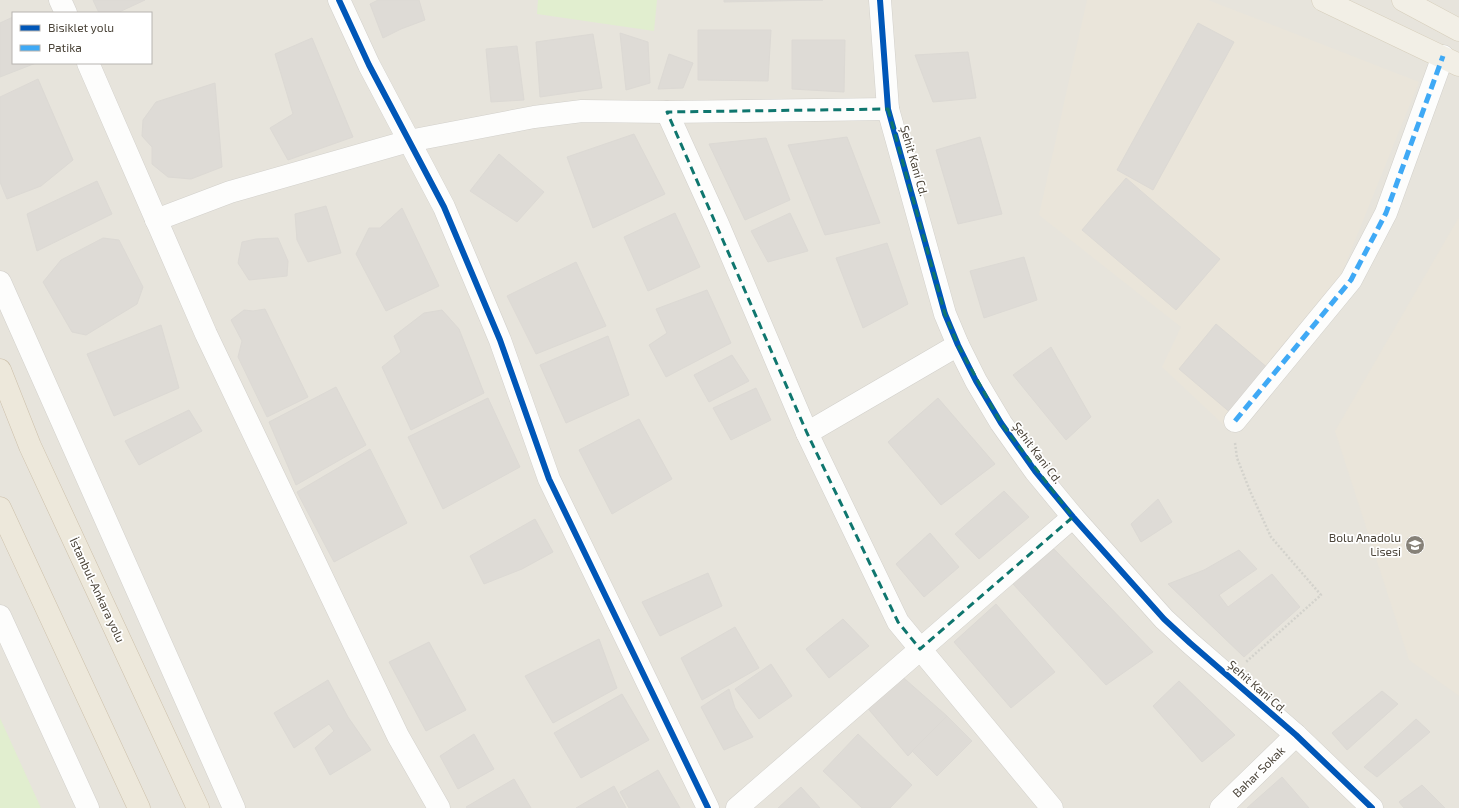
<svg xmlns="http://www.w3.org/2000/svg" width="1459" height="808" font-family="'Exo 2',sans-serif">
	<rect width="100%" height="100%" fill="#f4f2ee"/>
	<!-- residential -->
	<path fill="#e7e4dc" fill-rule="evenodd" d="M0,0H1459V808H0ZM13,13H151V63H13Z"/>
	<!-- education -->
	<g fill="#eae5da">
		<path d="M1087,0H1208L1419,82L1339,280L1226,427L1162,367L1181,327L1039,215Z"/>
		<path d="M1459,217V696L1409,660L1335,431Z"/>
	</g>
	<!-- green -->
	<g fill="#e1eecf">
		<path d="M538,0H657L654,31L537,14Z"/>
		<path d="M0,718L41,808H0Z"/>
	</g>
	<!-- building -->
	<g fill="#dedbd6" stroke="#dcd9d4">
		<path d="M93,0H145L117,13H99Z"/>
		<path d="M378,0H419L425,20L401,29L383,38L370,4Z"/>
		<path d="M724,0H823L724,2Z"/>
		<path d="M13,17V63H36L0,77V23Z"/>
		<path d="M1198,23L1234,42L1153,190L1117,170Z"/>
		<path d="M698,30H771L768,81L698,80Z"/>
		<path d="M620,33L648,42L650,83L626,90Z"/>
		<path d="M593,34L602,88L540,97L536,42Z"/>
		<path d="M312,38L353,137L288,160L270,128L293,114L275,54Z"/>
		<path d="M792,40H845L844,92L792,89Z"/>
		<path d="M517,46L524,100L491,102L486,49Z"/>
		<path d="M968,52L976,98L933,102L915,55Z"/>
		<path d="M669,54L693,63L683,88L658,89Z"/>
		<path d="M38,79L73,160L41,186L7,199L0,182V97Z"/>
		<path d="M215,83L222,167L191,179L168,177L152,164V147L142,136L143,120L156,102Z"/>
		<path d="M634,134L665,194L593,228L567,157Z"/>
		<path d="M847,137L880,223L825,235L788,145Z"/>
		<path d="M980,137L1002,214L958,224L936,150Z"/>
		<path d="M766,138L790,200L745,220L709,144Z"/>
		<path d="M499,154L544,192L517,222L470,191Z"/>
		<path d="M1126,178L1220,259L1176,310L1082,230Z"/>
		<path d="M97,181L112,214L37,251L27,214Z"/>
		<path d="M326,206L341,253L308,262L297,240L295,214Z"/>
		<path d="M402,208L439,286L386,311L356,254L369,228H380Z"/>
		<path d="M675,213L700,267L648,291L624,237Z"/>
		<path d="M790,213L808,251L768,262L751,231Z"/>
		<path d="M103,238L119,240L143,287L137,304L86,335L72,332L43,282L61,260Z"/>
		<path d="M278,238L288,261L287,276L249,280L238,263L242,242L256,239Z"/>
		<path d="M887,243L908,304L863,328L836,258Z"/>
		<path d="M1024,257L1037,300L984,318L970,271Z"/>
		<path d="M576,262L606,326L536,354L507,296Z"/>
		<path d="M707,290L731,343L666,377L649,345L667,333L656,309Z"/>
		<path d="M265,309L308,397L267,417L238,357L242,341L231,320L244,310L253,311Z"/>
		<path d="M442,310L459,329L484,393L411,430L382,367L401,352L394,336L424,313Z"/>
		<path d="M1216,324L1269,369L1232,414L1179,369Z"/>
		<path d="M161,325L179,388L114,416L87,354Z"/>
		<path d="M608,336L629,395L566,423L540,365Z"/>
		<path d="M1051,347L1091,417L1066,440L1013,375Z"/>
		<path d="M732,355L749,381L709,402L694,375Z"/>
		<path d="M336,387L366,445L296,485L269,422Z"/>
		<path d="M756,388L771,420L731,440L713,408Z"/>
		<path d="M488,398L520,467L443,509L408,437Z"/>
		<path d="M938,398L995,464L941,505L888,442Z"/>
		<path d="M189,410L202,431L139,465L125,441Z"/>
		<path d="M639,419L672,479L612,514L579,450Z"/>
		<path d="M370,449L407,523L334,562L297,492Z"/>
		<path d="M1004,491L1029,517L979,559L955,534Z"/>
		<path d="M1158,499L1172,522L1141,542L1131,524Z"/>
		<path d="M535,519L553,552L522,569L484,584L470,556Z"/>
		<path d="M930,533L959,567L924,597L896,564Z"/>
		<path d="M1054,549L1153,652L1106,685L1013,584Z"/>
		<path d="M1239,550L1257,569L1219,595L1228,607L1272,574L1300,607L1244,657L1168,584L1204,570Z"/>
		<path d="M708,573L722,606L660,636L642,602Z"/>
		<path d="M996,604L1055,672L1011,708L954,642Z"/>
		<path d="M843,619L869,646L829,678L806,649Z"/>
		<path d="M735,627L759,668L702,700L681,658Z"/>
		<path d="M599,639L617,688L553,723L525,676Z"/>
		<path d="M429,642L466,710L426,731L389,662Z"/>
		<path d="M771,664L792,696L759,719L735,689Z"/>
		<path d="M898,673L947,716L908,756L865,705Z"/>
		<path d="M328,680L348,717L371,750L330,775L315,748L334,731L329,724L294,748L274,713Z"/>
		<path d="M1179,681L1235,735L1202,762L1153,706Z"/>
		<path d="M729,689L735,708L753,737L724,750L701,707Z"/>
		<path d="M1382,691L1398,704L1347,750L1332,733Z"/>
		<path d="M622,694L649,740L581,778L554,733Z"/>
		<path d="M947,716L972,741L937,776L912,751Z"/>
		<path d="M1416,719L1430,732L1377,777L1364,767Z"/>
		<path d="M474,734L494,769L458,789L440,756Z"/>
		<path d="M858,734L912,785L890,808H862L823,771Z"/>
		<path d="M658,770L680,808H629L620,792Z"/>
		<path d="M1282,777L1309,808H1247Z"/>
		<path d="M514,779L531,808H467L466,807Z"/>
		<path d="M1422,785L1445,808H1404L1399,802Z"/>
		<path d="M614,786L626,808H576Z"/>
		<path d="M801,787L820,808H778Z"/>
	</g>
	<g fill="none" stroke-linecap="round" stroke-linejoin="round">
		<!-- street casing -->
		<g stroke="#d2d0cb" stroke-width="23">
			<g id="street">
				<path d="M60,0L66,13"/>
				<path d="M339,0L369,65L444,207L500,340L549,479L708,808"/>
				<path d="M880,0L888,109L945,314L958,345L976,381L1001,423L1035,471L1073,517L1164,619L1190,643L1296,735L1372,808"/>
				<path d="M88,63L206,334L398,736L439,808"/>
				<path d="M667,112L718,224L807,433L898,622L1052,808"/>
				<path d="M156,220L230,192L409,141L534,117L582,111L667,112L888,109"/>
				<path d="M0,282L234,808"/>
				<path d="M1235,421L1351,280L1386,213L1443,56"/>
				<path d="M807,433L958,345"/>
				<path d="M0,616L88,808"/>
				<path d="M737,808L1073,517"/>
				<path d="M1221,808L1296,735"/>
			</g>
		</g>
		<!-- primary casing -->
		<g stroke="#d6cebb" stroke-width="23">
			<g id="primary">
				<path d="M1323,0L1459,65"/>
				<path d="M1403,0L1459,30"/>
			</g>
		</g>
		<!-- highway casing -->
		<g stroke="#ccbfa9" stroke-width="23">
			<g id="highway">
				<path d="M0,370L30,446L198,808"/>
				<path d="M0,508L139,808"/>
			</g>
		</g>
		<!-- path -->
		<path stroke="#d3d2cc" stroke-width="2.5" stroke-dasharray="2 2" stroke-linecap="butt" d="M1235,443L1237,458L1250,491L1271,537L1321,595L1246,662"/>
		<!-- street -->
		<use href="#street" stroke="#fdfdfc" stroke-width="22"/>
		<!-- primary -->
		<use href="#primary" stroke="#f2efe6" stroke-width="22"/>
		<!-- highway -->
		<use href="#highway" stroke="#ede8db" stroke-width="22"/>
		<!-- quiet -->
		<path stroke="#3fa9f5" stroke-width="5" stroke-dasharray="10 5" stroke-linecap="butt" d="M1235,421L1351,280L1386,213L1443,56"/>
		<!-- cycleway casing -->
		<g stroke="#fff" stroke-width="8">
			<g id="cycleway">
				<path d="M339,0L369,65L444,207L500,340L549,479L708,808"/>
				<path d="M880,0L888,109L945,314L958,345L976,381L1001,423L1035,471L1073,517L1164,619L1190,643L1296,735L1372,808"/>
			</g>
		</g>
		<!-- cycleway -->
		<use href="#cycleway" stroke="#0057b8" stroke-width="6"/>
	</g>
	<!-- marked area -->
	<path fill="none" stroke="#0f766e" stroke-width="3" stroke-dasharray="8 5" stroke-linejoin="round" d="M888,109L945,314L958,345L1001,423L1073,517L920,649L898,622L807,433L667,112Z"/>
	<!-- icons -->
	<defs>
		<g id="school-disc" transform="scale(1)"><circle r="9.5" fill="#868178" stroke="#fff"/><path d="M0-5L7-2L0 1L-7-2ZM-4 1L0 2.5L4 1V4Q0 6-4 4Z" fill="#fff"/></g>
	</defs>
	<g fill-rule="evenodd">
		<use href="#school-disc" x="1415" y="545"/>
	</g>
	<g text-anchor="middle" stroke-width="3.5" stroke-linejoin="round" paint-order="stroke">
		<!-- street labels -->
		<g font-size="12" fill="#4b4439" stroke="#fff">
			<text transform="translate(914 161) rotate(74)" y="4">Şehit Kani Cd.</text>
			<text transform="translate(1037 453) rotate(53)" y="4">Şehit Kani Cd.</text>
			<text transform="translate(97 590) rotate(65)" y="4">İstanbul-Ankara yolu</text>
			<text transform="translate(1257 687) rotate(41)" y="4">Şehit Kani Cd.</text>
			<text transform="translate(1259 772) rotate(-44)" y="4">Bahar Sokak</text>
		</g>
		<!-- poi labels -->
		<g font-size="12" fill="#4b4439" stroke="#fff" text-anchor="end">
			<text x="1401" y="542">Bolu Anadolu<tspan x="1401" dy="14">Lisesi</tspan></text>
		</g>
	</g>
	<!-- legend -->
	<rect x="12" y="12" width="140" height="52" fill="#ffffff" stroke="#b7b4b0"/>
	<rect x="20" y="25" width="20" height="6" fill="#0057b8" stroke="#b7b4b0"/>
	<text x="48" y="32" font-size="12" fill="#4b4439">Bisiklet yolu</text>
	<rect x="20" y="45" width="20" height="6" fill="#3fa9f5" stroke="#b7b4b0"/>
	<text x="48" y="52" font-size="12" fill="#4b4439">Patika</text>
</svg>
